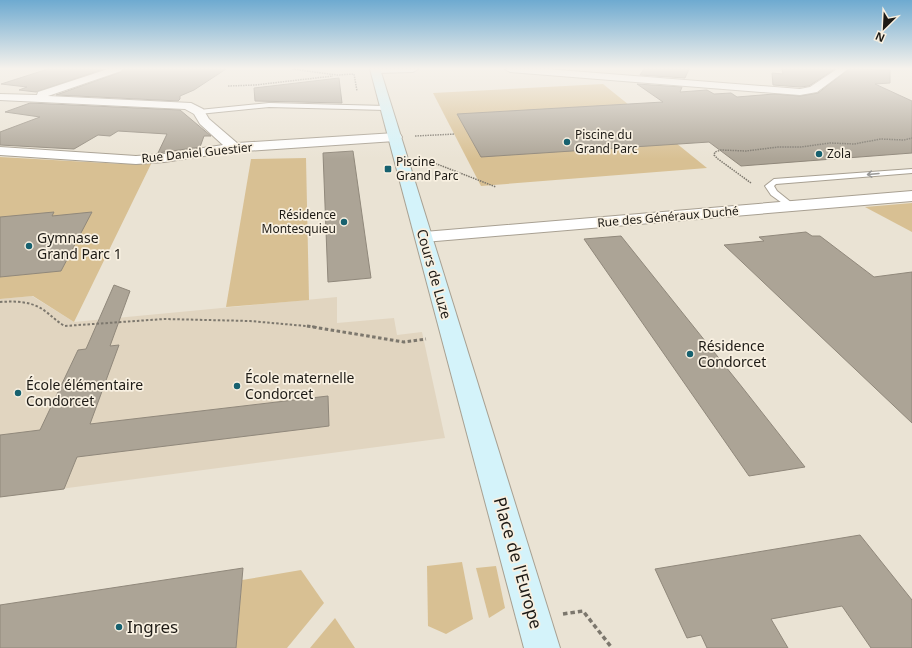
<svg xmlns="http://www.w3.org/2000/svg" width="912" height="648" font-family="'Noto Sans',sans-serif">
	<rect width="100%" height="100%" fill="#eae3d4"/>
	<!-- built -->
	<path fill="#e1d5c0" d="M32,296L74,322L337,297V323L394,318L397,335L422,332L445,438L0,497V299Z"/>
	<!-- green -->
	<g fill="#d8c093">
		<path d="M603,84L707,168L481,186L433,93Z"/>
		<path d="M0,157L123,164H151L74,322L33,296L0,299Z"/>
		<path d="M306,158L309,300L226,307L251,159Z"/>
		<path d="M912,203V232L865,207Z"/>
		<path d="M462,562L473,619L446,634L428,626L427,566Z"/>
		<path d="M496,566L505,608L489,618L476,568Z"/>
		<path d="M301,570L324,603L287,648H236L242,580Z"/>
		<path d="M335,618L355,648H310Z"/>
	</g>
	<!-- building -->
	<g fill="#aca496" stroke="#90887b">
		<path d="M48,69H104L36,92L19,90L27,87L1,84Z"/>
		<path d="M123,69H226L194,90L180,96V99L178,101L56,95L121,72Z"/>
		<path d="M644,69H689L685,78L640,75Z"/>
		<path d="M782,69H835L809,86L800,87L773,85L772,73L783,74Z"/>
		<path d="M849,69L890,70V83L875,84L912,101V153L741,166L709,142L481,157L457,114L663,102L637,84L682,87L680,92L707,90L714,94L731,93L737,97L774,94L800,96L818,93Z"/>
		<path d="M339,78L342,103L255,101L254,88Z"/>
		<path d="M30,103L180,110L211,136H204L200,147L158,153L167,134L118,131L110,136L98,135L74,149L0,145V132L40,117L5,112Z"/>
		<path d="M353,151L371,278L328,282L323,153Z"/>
		<path d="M54,212L52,216L92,212L61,271L0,277V217Z"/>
		<path d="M806,232L812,236H820L874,277L912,272V423L724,245L764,241L759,237Z"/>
		<path d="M621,236L742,387L805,467L749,476L584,239Z"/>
		<path d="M114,285L130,291L110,346L119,345L90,424L328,396L329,426L77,457L64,489L0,497V435L40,430L78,350L86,349Z"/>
		<path d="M860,535L912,600V648H871L842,606L771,619L788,648H707L701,635L687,638L655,569Z"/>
		<path d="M243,568L236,648H0V605Z"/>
	</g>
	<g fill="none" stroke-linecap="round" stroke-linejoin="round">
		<!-- lane casing -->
		<g stroke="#a8a092" stroke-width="2">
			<g id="lane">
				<path d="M269,103L386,106L389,108L386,110L269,107L199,114L196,112L199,110Z"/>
				<path d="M912,169V173L776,184L774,186L777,191L797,207L792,210L771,195L765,186L774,179Z"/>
			</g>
		</g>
		<!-- street casing -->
		<g stroke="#a8a092" stroke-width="2">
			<g id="street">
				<path d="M108,69H122L121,71L48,96L191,103L203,109L209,119L237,143L395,133L400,134L402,137L400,140L395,141L230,152L164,162L136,164L0,155V147L136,156L164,154L223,145L200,124L194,114L185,109L0,100V94L37,95L38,92Z"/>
				<path d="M371,69H418L413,72L375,73L371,72Z"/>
				<path d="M505,69H546L800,89L810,87L837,69H848L817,92L800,95L510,72Z"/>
				<path d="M912,191V201L424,242L418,241L415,237L418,233L424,232Z"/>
			</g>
		</g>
		<!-- secondary casing -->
		<g stroke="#a8a092" stroke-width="2">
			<path id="secondary" d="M370,69H380L560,648H524Z"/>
		</g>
		<!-- path-far3 -->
		<g stroke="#7c776d" stroke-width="1.5" stroke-dasharray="1.5 1" stroke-linecap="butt">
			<path d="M292,69L337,75L354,74L357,91"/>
			<path d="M228,86L255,85L333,76"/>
			<path d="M415,136L455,134"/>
			<path d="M424,159L496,187"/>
			<path d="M751,183L718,159L714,155L715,152L721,150L746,151L778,147H801L830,143L854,144L881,139L904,140L912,138"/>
		</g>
		<!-- path-far2 -->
		<path stroke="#7c776d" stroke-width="2" stroke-dasharray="2.5 2" stroke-linecap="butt" d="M0,302C15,301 32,301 45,311C52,316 57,322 65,326L164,319L250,321L317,327"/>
		<!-- path-far1 -->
		<path stroke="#7c776d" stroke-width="3" stroke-dasharray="3.5 2.5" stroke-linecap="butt" d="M307,326L404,342L426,339"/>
		<!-- path -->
		<path stroke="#7c776d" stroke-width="3.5" stroke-dasharray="4.5 3" stroke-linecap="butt" d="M563,614L583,611L612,648"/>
		<!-- lane -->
		<use href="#lane" fill="#fff" fill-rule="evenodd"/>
		<!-- street -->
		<use href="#street" fill="#fff" fill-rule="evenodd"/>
		<!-- secondary -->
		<use href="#secondary" fill="#d4f3fa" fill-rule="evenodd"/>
	</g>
	<!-- one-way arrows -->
	<defs><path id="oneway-shaft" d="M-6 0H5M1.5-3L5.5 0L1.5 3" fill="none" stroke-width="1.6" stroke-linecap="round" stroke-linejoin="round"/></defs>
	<use stroke="#999896" href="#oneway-shaft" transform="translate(873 174) rotate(175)"/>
	<!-- sky -->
	<linearGradient id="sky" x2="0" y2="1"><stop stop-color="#6eaad0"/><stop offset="0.43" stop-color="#f6f2ec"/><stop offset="1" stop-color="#f6f2ec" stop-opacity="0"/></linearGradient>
	<rect width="912" height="159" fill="url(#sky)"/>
	<!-- markers -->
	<g fill="#17616f" stroke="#f8f0e1" stroke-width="1.5">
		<circle cx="567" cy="142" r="4"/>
		<circle cx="819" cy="154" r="4"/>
		<rect x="384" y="165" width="8" height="8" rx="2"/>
		<circle cx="344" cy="222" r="4"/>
		<circle cx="29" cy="246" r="4"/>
		<circle cx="690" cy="354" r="4"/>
		<circle cx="237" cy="386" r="4"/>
		<circle cx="18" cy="393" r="4"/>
		<circle cx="119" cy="627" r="4"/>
	</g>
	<g text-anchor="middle" stroke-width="3.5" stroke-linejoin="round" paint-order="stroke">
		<!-- far-poi labels -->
		<g font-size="12" fill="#1d1a15" stroke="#f8f0e1" text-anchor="start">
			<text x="575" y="139">Piscine du<tspan x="575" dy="14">Grand Parc</tspan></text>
			<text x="827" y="158">Zola</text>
			<text x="396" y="166">Piscine<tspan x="396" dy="14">Grand Parc</tspan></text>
			<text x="336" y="219" text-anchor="end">Résidence<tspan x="336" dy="14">Montesquieu</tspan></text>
		</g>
		<!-- far-street labels -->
		<g font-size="12" fill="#1d1a15" stroke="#f8f0e1">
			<text transform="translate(197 153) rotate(-6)" y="4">Rue Daniel Guestier</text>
			<text transform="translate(668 217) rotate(-5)" y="4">Rue des Généraux Duché</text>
		</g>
		<!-- poi labels -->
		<g font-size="14" fill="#1d1a15" stroke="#f8f0e1" text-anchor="start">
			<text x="37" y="243">Gymnase<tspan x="37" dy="16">Grand Parc 1</tspan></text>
			<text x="698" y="351">Résidence<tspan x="698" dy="16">Condorcet</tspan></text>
			<text x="245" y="383">École maternelle<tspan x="245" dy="16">Condorcet</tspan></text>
			<text x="26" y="390">École élémentaire<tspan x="26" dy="16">Condorcet</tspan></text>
		</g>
		<!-- street labels -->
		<g font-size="14" fill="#1d1a15" stroke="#f8f0e1">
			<text transform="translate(434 274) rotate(74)" y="5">Cours de Luze</text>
		</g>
		<!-- near-street labels -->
		<g font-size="17" fill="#1d1a15" stroke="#f8f0e1">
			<text transform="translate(518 563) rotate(74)" y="6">Place de l'Europe</text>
		</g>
		<!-- near-poi labels -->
		<g font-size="17" fill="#1d1a15" stroke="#f8f0e1" text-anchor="start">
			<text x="127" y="633">Ingres</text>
		</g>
	</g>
	<!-- north arrow -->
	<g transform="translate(884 28) rotate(204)" stroke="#f8f0e1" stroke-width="3" paint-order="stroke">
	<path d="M0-3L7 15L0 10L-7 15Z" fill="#1d1a15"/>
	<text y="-6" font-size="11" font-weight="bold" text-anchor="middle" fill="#1d1a15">N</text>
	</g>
</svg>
